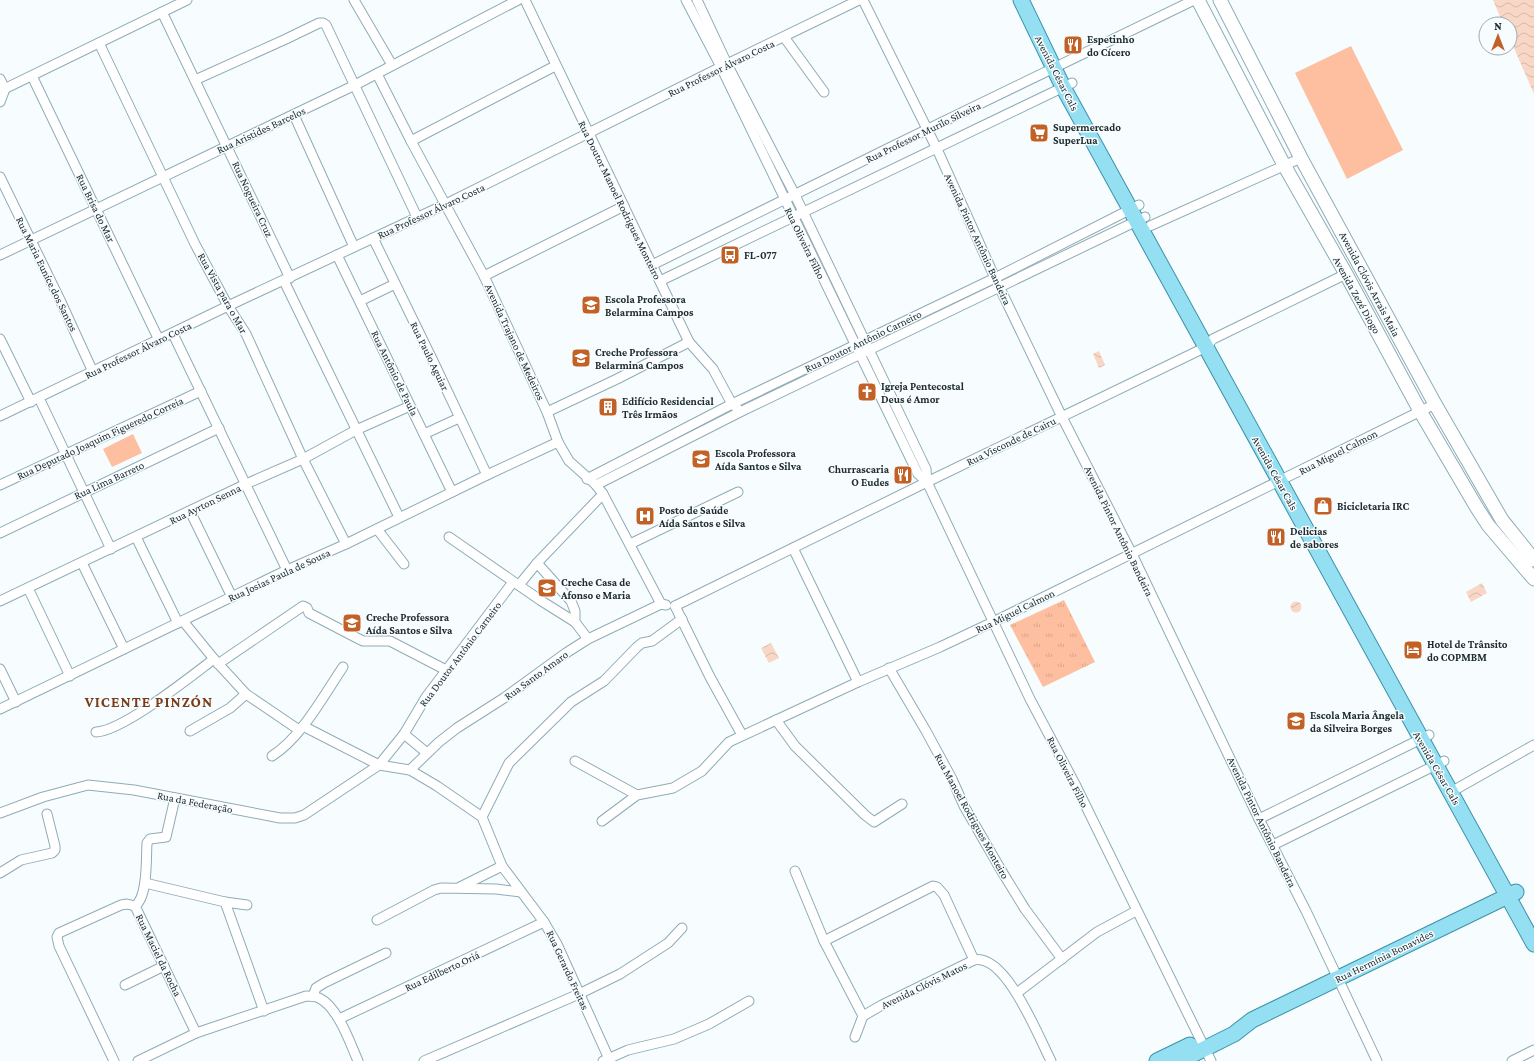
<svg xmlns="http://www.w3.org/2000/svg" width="1534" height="1061" font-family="'Crimson Pro',serif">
	<defs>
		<pattern id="grass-tufts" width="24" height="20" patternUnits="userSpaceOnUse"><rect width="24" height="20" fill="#fdbfa0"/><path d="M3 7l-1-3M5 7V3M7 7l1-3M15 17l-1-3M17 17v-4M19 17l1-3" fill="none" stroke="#d9a48a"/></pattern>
		<pattern id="water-waves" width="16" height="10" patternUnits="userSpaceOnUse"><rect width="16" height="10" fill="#f9d7c6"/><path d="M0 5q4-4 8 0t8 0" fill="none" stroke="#d5b9aa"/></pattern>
	</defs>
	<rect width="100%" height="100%" fill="#f7fdff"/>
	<!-- grass -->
	<path fill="url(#grass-tufts)" d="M1064,600L1095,662L1043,687L1010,625Z"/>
	<!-- pitch -->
	<g fill="#fdbfa0">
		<path d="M1351,46L1403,150L1347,179L1295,73Z"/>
		<path d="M133,434L142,453L112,467L103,449Z"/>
	</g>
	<!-- water -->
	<g fill="url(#water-waves)">
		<path d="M1493,0H1534V94L1510,39V24H1503Z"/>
		<path d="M1099,351L1105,365L1099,368L1093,354Z"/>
		<path d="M1482,583L1487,593L1471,602L1466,592Z"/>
		<circle cx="1296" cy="607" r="5.5"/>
		<path d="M771,643L779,658L769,663L761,648Z"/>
	</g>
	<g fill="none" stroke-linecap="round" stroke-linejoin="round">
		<!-- minor casing -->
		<g stroke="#8eacb6" stroke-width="11">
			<g id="minor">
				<path d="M354,0L392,65"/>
				<path d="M525,0L689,342L713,369L732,404L737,408"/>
				<path d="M686,0L721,67L918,474L927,482"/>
				<path d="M697,0L727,64L795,195L926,469L927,482L1030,699L1075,784L1211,1061"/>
				<path d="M863,0L937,149L995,278L1062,417L1132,554L1259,819L1306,911L1377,1061"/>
				<path d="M162,12L290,278"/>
				<path d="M784,37L824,92"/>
				<path d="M99,43L195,244L228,306L246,334L303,459L346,544"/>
				<path d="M377,74L411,141L484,276L547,412L558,442L569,461L596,485L603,494L661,604"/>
				<path d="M32,76L159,340"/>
				<path d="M0,79L5,89L0,102"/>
				<path d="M195,80L286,39L319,23H323L326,25L417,217"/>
				<path d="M0,91L187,0"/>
				<path d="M294,115L354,247"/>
				<path d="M411,141L555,66"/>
				<path d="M0,177L61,302L93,372"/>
				<path d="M1150,226L1301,158"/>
				<path d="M373,238L434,363L487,475"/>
				<path d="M0,255L355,85L518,0"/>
				<path d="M337,255L452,492"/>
				<path d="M652,265L893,146L1194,0"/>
				<path d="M484,276L624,206"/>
				<path d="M284,281L399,517"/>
				<path d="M660,281L1072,83"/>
				<path d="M360,301L395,284"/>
				<path d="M173,334L287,570"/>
				<path d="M0,339L31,402"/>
				<path d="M39,398L111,549"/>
				<path d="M547,412L617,379L689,342"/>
				<path d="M0,416L228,306L446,204L721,67L859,0"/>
				<path d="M424,434L459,418"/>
				<path d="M587,479L732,404L995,278L1139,205"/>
				<path d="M0,485L201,391"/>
				<path d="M596,485L740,412L1145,217"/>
				<path d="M190,511L232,597"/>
				<path d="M377,529L404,564"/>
				<path d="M0,533L219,428"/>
				<path d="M136,537L178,623"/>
				<path d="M449,537L540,600L575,622"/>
				<path d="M630,544L738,492"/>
				<path d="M793,548L858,682"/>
				<path d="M82,563L124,649"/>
				<path d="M537,563L571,601L575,611V622L588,639"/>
				<path d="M519,585L537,563L603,494"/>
				<path d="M28,588L70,676"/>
				<path d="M0,601L246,484L303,459L356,430L410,406"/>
				<path d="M675,606L927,482L1202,349L1206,347L1213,339L1346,274"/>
				<path d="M675,606L710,677L742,735"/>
				<path d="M183,621L214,659L246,694L299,730"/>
				<path d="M218,664L303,606L307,608L309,613L357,638L363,641H390L446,670"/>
				<path d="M889,668L926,731L952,779L964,806L1001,870L1025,909L1062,959"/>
				<path d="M0,669L16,702"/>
				<path d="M0,709L287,570L346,544L487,475L558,442"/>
				<path d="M776,720L795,746L865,815L874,822L902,804"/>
				<path d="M303,726L379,765L410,770L437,786L482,817L502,866L544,922L557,944L610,1061"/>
				<path d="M190,731L230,708L246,694"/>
				<path d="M96,732C123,731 190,677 214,659"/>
				<path d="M404,734L427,753"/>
				<path d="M272,756C301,738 324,695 343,667"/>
				<path d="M575,761L637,795"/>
				<path d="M410,770L439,742L457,728L504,698L566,653L588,639L661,604L666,605"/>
				<path d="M1451,792L1534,745"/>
				<path d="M0,813L43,797L88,785L134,790L280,818H295L304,815L379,765L404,734L426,697L513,582"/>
				<path d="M482,817L509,763L571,702L604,681L637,647L642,643L652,641L682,619"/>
				<path d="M1259,819L1429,735"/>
				<path d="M602,821L637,795L673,788L702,771L729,742L858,682L940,647L993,622L1435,404"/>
				<path d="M1273,845L1444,761"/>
				<path d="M795,871L824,941L863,1016"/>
				<path d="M0,873L21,860L52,853L55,850V846L47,814"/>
				<path d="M145,883L225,902L264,1011"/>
				<path d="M460,887L502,866"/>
				<path d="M225,902L247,905"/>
				<path d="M135,906L196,1033"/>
				<path d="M135,906C148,897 146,858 147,843L150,839L166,837L175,798"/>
				<path d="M377,920L434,890L441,888L496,889L521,892"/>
				<path d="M824,941L933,886L937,887L944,895L974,960"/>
				<path d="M125,985L164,966"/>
				<path d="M1017,993L1097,932L1136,911"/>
				<path d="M313,996L316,988L324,983L386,953"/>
				<path d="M339,1019L544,922"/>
				<path d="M855,1037L863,1016L882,1005L974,960C1006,953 1039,1038 1051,1061"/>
				<path d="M114,1061L59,946L57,937L59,933L121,905L127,904L135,906"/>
				<path d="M138,1061L196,1033L306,996C310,996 315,996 319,998C338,1007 350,1043 358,1061"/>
				<path d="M424,1061L579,994L620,974L668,943L682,928"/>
				<path d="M603,1061L628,1050L674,1039L709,1024L749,1001"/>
				<path d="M1512,1061L1534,1050"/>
			</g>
		</g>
		<!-- secondary casing -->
		<g stroke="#8eacb6" stroke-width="15">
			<g id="secondary">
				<path d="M1198,0L1284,165L1346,274L1420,411L1477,508L1488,525L1534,579"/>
				<path d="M1220,0L1301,158L1435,404L1502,520L1534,560"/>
			</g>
		</g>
		<!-- primary casing -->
		<g stroke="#3d92a9" stroke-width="17">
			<g id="primary">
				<path d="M1021,0L1063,87L1534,944"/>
				<path d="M1157,1061L1190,1045"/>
				<path d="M1180,1061L1234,1034L1252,1020L1516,892"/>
			</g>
		</g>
		<!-- minor -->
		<use href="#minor" stroke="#fff" stroke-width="9"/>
		<!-- secondary -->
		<use href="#secondary" stroke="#fff" stroke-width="13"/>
		<!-- primary -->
		<use href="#primary" stroke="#94dff2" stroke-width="15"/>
	</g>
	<!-- icons -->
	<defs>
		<g id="restaurant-square" transform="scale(1)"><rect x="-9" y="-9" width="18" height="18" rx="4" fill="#c36026" stroke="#f7fdff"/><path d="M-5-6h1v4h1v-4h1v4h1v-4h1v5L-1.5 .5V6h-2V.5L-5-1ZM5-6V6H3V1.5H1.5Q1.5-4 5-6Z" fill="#fff"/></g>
		<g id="supermarket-square" transform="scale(1)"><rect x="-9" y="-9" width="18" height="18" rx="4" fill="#c36026" stroke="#f7fdff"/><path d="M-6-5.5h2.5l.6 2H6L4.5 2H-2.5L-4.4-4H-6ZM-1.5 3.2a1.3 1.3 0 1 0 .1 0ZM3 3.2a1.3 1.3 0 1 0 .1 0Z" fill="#fff"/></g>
		<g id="bus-square" transform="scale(1)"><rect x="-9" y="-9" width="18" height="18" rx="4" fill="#c36026" stroke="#f7fdff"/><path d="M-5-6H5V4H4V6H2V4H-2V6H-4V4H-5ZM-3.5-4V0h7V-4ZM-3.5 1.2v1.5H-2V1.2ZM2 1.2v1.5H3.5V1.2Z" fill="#fff"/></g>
		<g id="school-square" transform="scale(1)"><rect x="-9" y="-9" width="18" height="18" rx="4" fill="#c36026" stroke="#f7fdff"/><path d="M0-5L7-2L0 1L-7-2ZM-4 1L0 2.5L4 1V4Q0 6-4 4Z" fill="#fff"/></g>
		<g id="church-square" transform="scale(1)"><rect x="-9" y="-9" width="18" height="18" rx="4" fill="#c36026" stroke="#f7fdff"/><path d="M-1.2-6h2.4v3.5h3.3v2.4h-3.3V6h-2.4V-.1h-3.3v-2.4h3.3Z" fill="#fff"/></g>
		<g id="building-square" transform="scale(1)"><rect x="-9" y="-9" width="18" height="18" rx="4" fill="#c36026" stroke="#f7fdff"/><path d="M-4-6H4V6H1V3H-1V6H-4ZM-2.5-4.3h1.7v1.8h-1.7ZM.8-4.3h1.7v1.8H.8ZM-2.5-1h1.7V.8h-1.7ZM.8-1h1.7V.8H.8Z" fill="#fff"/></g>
		<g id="shop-square" transform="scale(1)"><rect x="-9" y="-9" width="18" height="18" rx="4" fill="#c36026" stroke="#f7fdff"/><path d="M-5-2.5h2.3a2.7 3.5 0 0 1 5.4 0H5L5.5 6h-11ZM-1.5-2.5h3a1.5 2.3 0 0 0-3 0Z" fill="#fff"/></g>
		<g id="hospital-square" transform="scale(1)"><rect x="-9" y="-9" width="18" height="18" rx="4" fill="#c36026" stroke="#f7fdff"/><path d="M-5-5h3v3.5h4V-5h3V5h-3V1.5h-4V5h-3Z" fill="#fff"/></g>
		<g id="hotel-square" transform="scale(1)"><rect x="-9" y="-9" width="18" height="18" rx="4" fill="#c36026" stroke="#f7fdff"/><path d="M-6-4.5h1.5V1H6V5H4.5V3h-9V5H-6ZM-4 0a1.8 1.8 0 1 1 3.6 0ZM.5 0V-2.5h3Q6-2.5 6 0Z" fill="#fff"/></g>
	</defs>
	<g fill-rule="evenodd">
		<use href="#restaurant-square" x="1073" y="45"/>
		<use href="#supermarket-square" x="1039" y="133"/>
		<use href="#bus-square" x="730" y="255"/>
		<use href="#school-square" x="591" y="305"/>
		<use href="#school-square" x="581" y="358"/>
		<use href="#church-square" x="867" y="392"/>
		<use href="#building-square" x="608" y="407"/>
		<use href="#school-square" x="701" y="459"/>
		<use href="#restaurant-square" x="903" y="475"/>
		<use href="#shop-square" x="1323" y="506"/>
		<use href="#hospital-square" x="645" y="516"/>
		<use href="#restaurant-square" x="1276" y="537"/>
		<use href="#school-square" x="547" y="588"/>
		<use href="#school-square" x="352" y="623"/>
		<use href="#hotel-square" x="1413" y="650"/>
		<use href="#school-square" x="1296" y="721"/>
	</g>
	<g text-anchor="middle" stroke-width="3" stroke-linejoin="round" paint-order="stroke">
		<!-- poi labels -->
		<g font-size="11" font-weight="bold" fill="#202c30" stroke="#f7fdff" text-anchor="start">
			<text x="1087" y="43">Espetinho<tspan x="1087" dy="13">do Cícero</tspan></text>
			<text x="1053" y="131">Supermercado<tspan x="1053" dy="13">SuperLua</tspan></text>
			<text x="744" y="259">FL-077</text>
			<text x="605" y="303">Escola Professora<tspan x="605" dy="13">Belarmina Campos</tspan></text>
			<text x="595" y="356">Creche Professora<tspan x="595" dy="13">Belarmina Campos</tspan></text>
			<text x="881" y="390">Igreja Pentecostal<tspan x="881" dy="13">Deus é Amor</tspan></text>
			<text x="622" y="405">Edifício Residencial<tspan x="622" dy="13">Três Irmãos</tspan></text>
			<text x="715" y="457">Escola Professora<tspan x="715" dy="13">Aída Santos e Silva</tspan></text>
			<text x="889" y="473" text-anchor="end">Churrascaria<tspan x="889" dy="13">O Eudes</tspan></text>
			<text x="1337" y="510">Bicicletaria IRC</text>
			<text x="659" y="514">Posto de Saúde<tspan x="659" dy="13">Aída Santos e Silva</tspan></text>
			<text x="1290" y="535">Delicias<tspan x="1290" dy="13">de sabores</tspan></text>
			<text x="561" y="586">Creche Casa de<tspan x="561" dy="13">Afonso e Maria</tspan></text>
			<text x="366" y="621">Creche Professora<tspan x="366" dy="13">Aída Santos e Silva</tspan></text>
			<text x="1427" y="648">Hotel de Trânsito<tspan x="1427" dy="13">do COPMBM</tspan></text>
			<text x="1310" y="719">Escola Maria Ângela<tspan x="1310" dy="13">da Silveira Borges</tspan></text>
		</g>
		<!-- street labels -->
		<g font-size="11" fill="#202c30" stroke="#f7fdff">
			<text transform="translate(721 68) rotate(-26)" y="4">Rua Professor Álvaro Costa</text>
			<text transform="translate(1057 73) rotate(63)" y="4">Avenida César Cals</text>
			<text transform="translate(261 130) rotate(-25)" y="4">Rua Aristides Barcelos</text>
			<text transform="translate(923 132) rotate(-26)" y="4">Rua Professor Murilo Silveira</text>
			<text transform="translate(253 199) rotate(65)" y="4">Rua Nogueira Cruz</text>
			<text transform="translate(620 200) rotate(64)" y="4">Rua Doutor Manoel Rodrigues Monteiro</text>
			<text transform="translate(96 208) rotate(64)" y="4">Rua Brisa do Mar</text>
			<text transform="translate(431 211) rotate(-25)" y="4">Rua Professor Álvaro Costa</text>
			<text transform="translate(978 239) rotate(65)" y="4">Avenida Pintor Antônio Bandeira</text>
			<text transform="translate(805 243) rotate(64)" y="4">Rua Oliveira Filho</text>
			<text transform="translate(47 274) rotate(64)" y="4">Rua Maria Euníce dos Santos</text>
			<text transform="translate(1370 284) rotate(62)" y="4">Avenida Clóvis Arrais Maia</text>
			<text transform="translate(223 293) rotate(61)" y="4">Rua Vista para o Mar</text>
			<text transform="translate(1357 295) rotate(61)" y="4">Avenida Zezé Diogo</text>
			<text transform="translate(863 341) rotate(-26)" y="4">Rua Doutor Antônio Carneiro</text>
			<text transform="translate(515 342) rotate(65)" y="4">Avenida Trajano de Medeiros</text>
			<text transform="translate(138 350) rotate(-26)" y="4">Rua Professor Álvaro Costa</text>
			<text transform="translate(430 356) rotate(64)" y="4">Rua Paulo Aguiar</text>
			<text transform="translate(395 373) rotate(64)" y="4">Rua Antônio de Paula</text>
			<text transform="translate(100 438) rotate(-25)" y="4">Rua Deputado Joaquim Figueredo Correia</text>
			<text transform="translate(1011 441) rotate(-26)" y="4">Rua Visconde de Cairu</text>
			<text transform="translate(1338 452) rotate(-27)" y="4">Rua Miguel Calmon</text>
			<text transform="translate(1275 473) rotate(61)" y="4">Avenida César Cals</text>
			<text transform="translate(109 480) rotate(-25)" y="4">Rua Lima Barreto</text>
			<text transform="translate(205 504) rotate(-26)" y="4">Rua Ayrton Senna</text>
			<text transform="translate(1119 531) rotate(64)" y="4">Avenida Pintor Antônio Bandeira</text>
			<text transform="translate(279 575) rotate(-25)" y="4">Rua Josias Paula de Sousa</text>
			<text transform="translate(1015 611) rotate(-26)" y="4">Rua Miguel Calmon</text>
			<text transform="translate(460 654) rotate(-53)" y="4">Rua Doutor Antônio Carneiro</text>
			<text transform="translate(536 675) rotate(-36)" y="4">Rua Santo Amaro</text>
			<text transform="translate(1437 768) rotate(60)" y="4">Avenida César Cals</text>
			<text transform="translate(1068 772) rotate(63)" y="4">Rua Oliveira Filho</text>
			<text transform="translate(195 802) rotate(11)" y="4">Rua da Federação</text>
			<text transform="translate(972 816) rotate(61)" y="4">Rua Manoel Rodrigues Monteiro</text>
			<text transform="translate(1262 822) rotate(64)" y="4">Avenida Pintor Antônio Bandeira</text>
			<text transform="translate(159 955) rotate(64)" y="4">Rua Maciel da Rocha</text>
			<text transform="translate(1384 956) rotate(-26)" y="4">Rua Hermínia Bonavides</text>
			<text transform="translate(568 970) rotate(65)" y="4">Rua Gerardo Freitas</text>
			<text transform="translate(442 971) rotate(-25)" y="4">Rua Edilberto Oriá</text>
			<text transform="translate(924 985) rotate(-26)" y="4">Avenida Clóvis Matos</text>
		</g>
		<!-- district labels -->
		<g font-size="15" font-weight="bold" letter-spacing="1" fill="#7a3b17" stroke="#f7fdff">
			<text x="149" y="707">VICENTE PINZÓN</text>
		</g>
	</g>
	<!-- north arrow -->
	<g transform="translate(1498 36)"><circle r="19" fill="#f7fdff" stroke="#a1a9ac"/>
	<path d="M0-3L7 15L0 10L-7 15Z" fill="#c36026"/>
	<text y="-6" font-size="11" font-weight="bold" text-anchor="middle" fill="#202c30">N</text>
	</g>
</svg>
